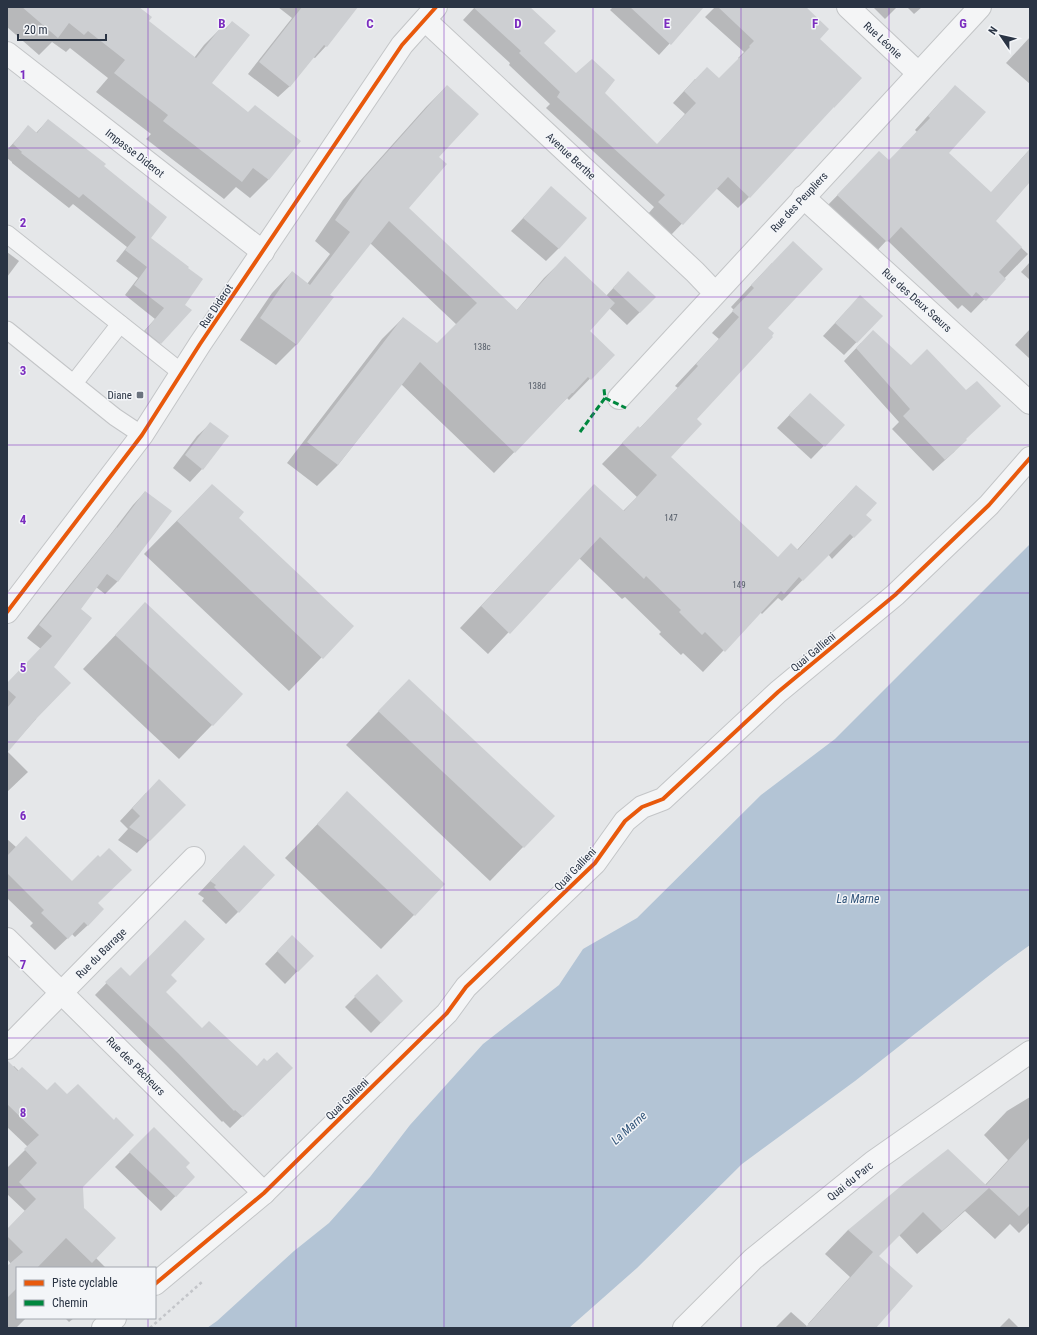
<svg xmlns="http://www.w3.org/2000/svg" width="1037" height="1335" font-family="'Roboto Condensed',sans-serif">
	<rect width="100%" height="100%" fill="#e5e7e9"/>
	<!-- water -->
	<path fill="#b3c4d5" d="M1030,544V945L1005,963L855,1081L742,1164L637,1268L569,1328H207L217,1321L294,1251L329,1223L370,1177L410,1125L483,1044L559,985L583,949L637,918L761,795L835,739Z"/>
	<!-- shadow -->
	<g fill="#0003">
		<path d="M7,7H139L138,8L147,21L194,58L204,45L222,27L225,29L232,22L211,84L248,113L300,141L268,180L250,198L236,187L224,199L146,139L151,134L96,92L108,78L70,48L66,52L52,42L39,55L7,27Z"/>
		<path d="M278,7H344L326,46L315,58L313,57L290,86L278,97L248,74L292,18Z"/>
		<path d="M475,7H528L543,43L576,75L603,93L657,145L685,114L673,103L695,79H719L739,59L738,58L744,52L705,17L715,7H804L819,39L749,197L738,208L716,188L671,235L648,214L654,207L546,108L550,104L509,65L510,63L463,20Z"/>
		<path d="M613,7H703L659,55L610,10Z"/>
		<path d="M873,7H897L885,19Z"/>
		<path d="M907,7H922L914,14Z"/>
		<path d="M1030,37V84L1006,63Z"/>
		<path d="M447,86L437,157L407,209L516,311L544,278L565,258L606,296L616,285L655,297L627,325L609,308L588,332L613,355L569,400L567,398L494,473L401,384L338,465L317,486L287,463L382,339L403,318L437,344L457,325L370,243L329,295L297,344L276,365L240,340L272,293L292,272L307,284L330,254L315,241L343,200L426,107Z"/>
		<path d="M942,100L947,153L991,193L1030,149V181L994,222L1028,254L971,313L962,305L958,309L887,240L873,255L824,209L866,166L889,162L917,132L915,130Z"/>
		<path d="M48,120L103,167L150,238L187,269L184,305L160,343L150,353L135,341L155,319L125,295L138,278L116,261L127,247L73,204L69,208L12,163V162L7,158V150L28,127L36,133Z"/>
		<path d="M551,188L559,248L546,261L511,231Z"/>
		<path d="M7,252L19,261L7,277Z"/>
		<path d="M1030,262V280L1021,272Z"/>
		<path d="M772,263L767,328L695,419L669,457L778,558L797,550L836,507L856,486L864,515L870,520L832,559L828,554L782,601L778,598L762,614L760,612L703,672L683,653L681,655L659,634L661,632L625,597L622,599L579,558L488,654L460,628L574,507L623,511L637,497L602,464L638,427L639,429L678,388L675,386L719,339L712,333L734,310L731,307Z"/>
		<path d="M848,309L882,316L844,355L823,336Z"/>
		<path d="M1030,329V359L1015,345Z"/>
		<path d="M861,343L965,439L954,452L933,471L892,429L899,422L844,361Z"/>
		<path d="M797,407L844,425L811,459L777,428Z"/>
		<path d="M210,424L202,469L190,482L173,468L197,436Z"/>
		<path d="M212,485L237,518L352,626L289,691L144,554Z"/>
		<path d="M145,492L170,512L117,582L105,594L96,587L80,609L53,667L36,719L7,751L28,772L7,792V684L41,649L27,638L110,535L133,505Z"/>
		<path d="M145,604L242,694L179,759L83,669Z"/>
		<path d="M409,680L553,816L490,881L346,745Z"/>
		<path d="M146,793L184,805L137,853L118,840L128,829L120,821Z"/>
		<path d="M347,793L444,884L381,949L285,858Z"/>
		<path d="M7,839L16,847L72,883L88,925L75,937L72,934L55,950L30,926L33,923L7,898Z"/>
		<path d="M231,859L238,912L226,924L202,901L204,898L198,894Z"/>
		<path d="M292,936L312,956L285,984L265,964Z"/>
		<path d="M121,968L130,977L165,992L202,1029L256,1067L281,1079L230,1128L223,1121L222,1122L166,1065L95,995Z"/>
		<path d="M377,975L402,1001L371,1033L345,1007Z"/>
		<path d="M14,1066L19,1071L82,1187L83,1208L96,1258L106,1268H17V1318H26L16,1328H7V1268L11,1264L7,1259V1230L25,1211L7,1194V1168L28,1147L7,1127V1072Z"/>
		<path d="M1030,1097V1222L1019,1233L1010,1224L995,1239L965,1211L917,1254L899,1235L878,1256L875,1328H813L808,1324L850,1277L825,1254L848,1230L985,1185L1008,1160L984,1135L1007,1111Z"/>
		<path d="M154,1128L184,1167L194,1177L161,1211L115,1167Z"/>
		<path d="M791,1312L809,1328H775Z"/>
		<path d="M65,1318H74L69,1322Z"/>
		<path d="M1009,1318L1019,1328H999Z"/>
	</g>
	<!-- building -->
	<g fill="#cdcfd2">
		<path d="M22,7H139L152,17L149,21L196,58L222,26L226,29L232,21L250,35L212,83L248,112L255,105L301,141L269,180L253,168L242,182L163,121L168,115L114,73L125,60L88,31L84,35L69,23L58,38Z"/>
		<path d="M302,7H358L327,47L324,45L290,87L259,62Z"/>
		<path d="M473,7H530L556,31L544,43L576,73L592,59L615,80L605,93L657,144L696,103L684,91L707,67L719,78L750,47L749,46L754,41L718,7H806L829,29L820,39L862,78L834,108V107L750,198L728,177L683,225L658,202L665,195L557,97L560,92L519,53L521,51Z"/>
		<path d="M630,7H704L671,45Z"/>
		<path d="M447,85L479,114L439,157L447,164L409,208L517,310L565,256L615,303L590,331L615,355L591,380L588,377L573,393H572L515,453L420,362L338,465L307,442L403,317L437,343L477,303L389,221L330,295L334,297L297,345L260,318L292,271L310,285L350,232L335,220L364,178Z"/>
		<path d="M955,85L986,112L949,153L991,192L1030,149V182L996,221L1022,247L999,272L1006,279L986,301L976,292L972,297L901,227L887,242L837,195L879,151L889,160L930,118L928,116Z"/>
		<path d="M48,119L106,164L104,166L167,217L151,238L189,267L188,268L203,279L185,305L192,310L161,344L145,331L164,308L134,285L147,267L125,250L136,237L83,194L79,198L21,153L22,152L13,144L28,125L37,133Z"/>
		<path d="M551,186L587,218L559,249L523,218Z"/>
		<path d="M793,241L823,269L768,328L774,333L772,336L773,337L697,419L702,424L671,457L778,557L791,543L798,550L856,485L877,503L866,515L872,520L854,538L850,534L803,581L799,577L784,594L781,591L725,652L705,632L702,635L679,612L681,610L646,576L644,579L600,537L510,634L481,606L594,484L624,511L657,475L622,443L638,426L640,428L698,366L696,364L739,317L732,311L754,288L751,285Z"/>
		<path d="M628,271L656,297L640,313L613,288Z"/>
		<path d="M860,295L883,316L857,343L835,323Z"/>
		<path d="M873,330L911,365L927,349L966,390L977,381L1001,406L966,439L967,440L945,460L903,416L910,409L856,348Z"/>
		<path d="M810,393L845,425L825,447L789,415Z"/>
		<path d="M210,422L229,436L203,470L185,455Z"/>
		<path d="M212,484L244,512L239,518L354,626L323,659L177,521Z"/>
		<path d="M145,491L172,511L118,582L107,574L81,609L92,618L54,667L71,683L36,719L7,753V708L16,697L7,689V683L52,636L39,625L117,527V528Z"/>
		<path d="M145,602L243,694L213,726L115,635Z"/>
		<path d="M409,679L555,816L524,848L378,711Z"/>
		<path d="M159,779L186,805L150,841L129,827L140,816L132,808Z"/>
		<path d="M347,791L445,884L415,916L317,824Z"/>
		<path d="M26,836L72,881L98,855L100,857L109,848L132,870L98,903L104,909L88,926L84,922L68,939L41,913L44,910L7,873V856Z"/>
		<path d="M244,845L275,875L239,913L214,887L216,885L210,881Z"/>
		<path d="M185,920L205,939L171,975L177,981L166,992L202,1028L209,1021L257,1066L264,1058L267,1061L277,1052L293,1068L243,1117L235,1110L234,1111L178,1053L105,982L121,967L130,976Z"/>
		<path d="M292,935L314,956L298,972L277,951Z"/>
		<path d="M377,974L403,1001L381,1023L354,996Z"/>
		<path d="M7,1060L18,1071L22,1067L47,1090L55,1082L67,1094L78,1084L114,1120L116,1117L134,1135L83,1187L84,1208L116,1238L92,1263L66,1238L37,1268H17V1288L7,1298V1266L23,1252L7,1236V1229L36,1199L19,1182L37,1163L24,1149L39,1135L7,1104Z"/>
		<path d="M154,1127L190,1163L186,1167L195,1177L176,1197L129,1152Z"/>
		<path d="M1030,1137V1205L1019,1216L989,1188L942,1231L923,1212L879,1256L913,1286L876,1328H805L873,1252L848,1230L907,1181L948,1149L986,1185Z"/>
	</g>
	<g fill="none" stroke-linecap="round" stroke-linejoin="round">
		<!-- service casing -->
		<g stroke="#c3c5c7" stroke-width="19">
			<g id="service">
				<path d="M7,234L182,373"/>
				<path d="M7,330L115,417L142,435"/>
				<path d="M74,383L120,324"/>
			</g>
		</g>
		<!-- minor casing -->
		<g stroke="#c3c5c7" stroke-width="24">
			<g id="minor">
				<path d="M848,7L918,73"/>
				<path d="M425,20L695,272L715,293"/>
				<path d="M7,53L263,252"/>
				<path d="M803,197L1030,403"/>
				<path d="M619,398L980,7"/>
				<path d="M7,612L142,435L200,344L402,45L436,7"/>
				<path d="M7,939L264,1193"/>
				<path d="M7,1048L194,858"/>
				<path d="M155,1284L264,1193L447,1013L466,987L595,863L625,821L642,807L663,799L778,692L895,595L989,505L1030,458"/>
				<path d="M103,1328L115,1318"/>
				<path d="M684,1328L753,1259L873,1162L1030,1052"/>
			</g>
		</g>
		<!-- path -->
		<path stroke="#c3c5c9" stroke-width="2.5" stroke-dasharray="3 3" stroke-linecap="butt" d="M150,1328L202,1282"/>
		<!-- service -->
		<use href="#service" stroke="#f4f5f6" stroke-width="17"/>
		<!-- minor -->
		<use href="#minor" stroke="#f4f5f6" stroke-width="22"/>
		<!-- quiet -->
		<g stroke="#00873e" stroke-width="3" stroke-dasharray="6 3" stroke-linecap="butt">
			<path d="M605,398L626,408"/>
			<path d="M580,432L605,398L604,389"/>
		</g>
		<!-- cycleway casing -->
		<g stroke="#f3f5f8" stroke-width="6">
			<g id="cycleway">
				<path d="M7,612L142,435L200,344L402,45L436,7"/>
				<path d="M155,1284L264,1193L447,1013L466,987L595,863L625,821L642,807L663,799L778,692L895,595L989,505L1030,458"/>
			</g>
		</g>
		<!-- cycleway -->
		<use href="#cycleway" stroke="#e8590c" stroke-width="4"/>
	</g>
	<!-- grid -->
	<path fill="none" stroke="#7b2cbf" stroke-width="1" stroke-opacity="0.55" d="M148,7V1268M296,7V1328M444,7V1328M593,7V1328M741,7V1328M889,7V1328M7,148H1030M7,297H1030M7,445H1030M7,593H1030M7,742H1030M7,890H1030M7,1038H1030M7,1187H1030M148,1318V1328"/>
	<!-- markers -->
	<rect fill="#6b737e" stroke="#f3f5f8" stroke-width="1.5" x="136" y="391" width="8" height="8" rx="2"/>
	<g text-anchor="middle" stroke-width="3" stroke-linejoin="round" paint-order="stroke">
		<!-- number labels -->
		<g font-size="9" fill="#545c68">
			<text x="482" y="350">138c</text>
			<text x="537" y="389">138d</text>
			<text x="671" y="521">147</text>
			<text x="739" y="588">149</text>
		</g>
		<!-- street labels -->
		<g font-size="11" fill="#2a3444" stroke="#f3f5f8">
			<text transform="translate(883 40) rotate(43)" y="4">Rue Léonie</text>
			<text transform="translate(135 153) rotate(38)" y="4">Impasse Diderot</text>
			<text transform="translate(571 156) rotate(43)" y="4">Avenue Berthe</text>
			<text transform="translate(799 202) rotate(-47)" y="4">Rue des Peupliers</text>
			<text transform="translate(917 300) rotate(42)" y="4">Rue des Deux Sœurs</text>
			<text transform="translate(216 306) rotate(-56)" y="4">Rue Diderot</text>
			<text transform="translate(813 652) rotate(-40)" y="4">Quai Gallieni</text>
			<text transform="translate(575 869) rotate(-46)" y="4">Quai Gallieni</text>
			<text transform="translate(101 953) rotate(-45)" y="4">Rue du Barrage</text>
			<text transform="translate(136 1066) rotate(45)" y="4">Rue des Pêcheurs</text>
			<text transform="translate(347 1099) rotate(-44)" y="4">Quai Gallieni</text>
			<text transform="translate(850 1181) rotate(-39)" y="4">Quai du Parc</text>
		</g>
		<!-- poi labels -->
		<g font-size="11" fill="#2a3444" stroke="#f3f5f8" text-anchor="end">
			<text x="132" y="399">Diane</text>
		</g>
		<!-- water labels -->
		<g font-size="12" font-style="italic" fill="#32557a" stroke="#f3f5f8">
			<text x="858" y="903">La Marne</text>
			<text transform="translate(629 1128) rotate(-42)" y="4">La Marne</text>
		</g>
	</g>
	<g font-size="13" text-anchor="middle" font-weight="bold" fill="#7b2cbf" stroke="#f3f5f8" stroke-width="3" stroke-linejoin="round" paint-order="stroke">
		<text x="222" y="28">B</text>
		<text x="370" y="28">C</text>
		<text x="518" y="28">D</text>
		<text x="667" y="28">E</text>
		<text x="815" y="28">F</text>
		<text x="963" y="28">G</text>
		<text x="23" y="79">1</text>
		<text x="23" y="227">2</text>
		<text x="23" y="375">3</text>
		<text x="23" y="524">4</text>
		<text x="23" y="672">5</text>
		<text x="23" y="820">6</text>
		<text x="23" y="969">7</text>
		<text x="23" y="1117">8</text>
	</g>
	<!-- border -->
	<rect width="1037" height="1335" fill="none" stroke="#2a3444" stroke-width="16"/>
	<!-- legend -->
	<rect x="16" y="1267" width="140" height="52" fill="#f3f5f8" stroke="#a3a8b0"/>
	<rect x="24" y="1280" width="20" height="6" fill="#e8590c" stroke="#a3a8b0"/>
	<text x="52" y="1287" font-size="12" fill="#2a3444">Piste cyclable</text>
	<rect x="24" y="1300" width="20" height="6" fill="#00873e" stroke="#a3a8b0"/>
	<text x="52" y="1307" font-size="12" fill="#2a3444">Chemin</text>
	<!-- north arrow -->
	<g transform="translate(1001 36) rotate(304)" stroke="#f3f5f8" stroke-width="3" paint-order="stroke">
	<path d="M0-3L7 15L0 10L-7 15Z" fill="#2a3444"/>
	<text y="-6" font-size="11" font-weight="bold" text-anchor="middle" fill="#2a3444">N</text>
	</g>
	<!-- scale -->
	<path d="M18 34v6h88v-6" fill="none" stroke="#2a3444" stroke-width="2"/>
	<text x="24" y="34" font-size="12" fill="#2a3444" stroke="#f3f5f8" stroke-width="3" paint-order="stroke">20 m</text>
</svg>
